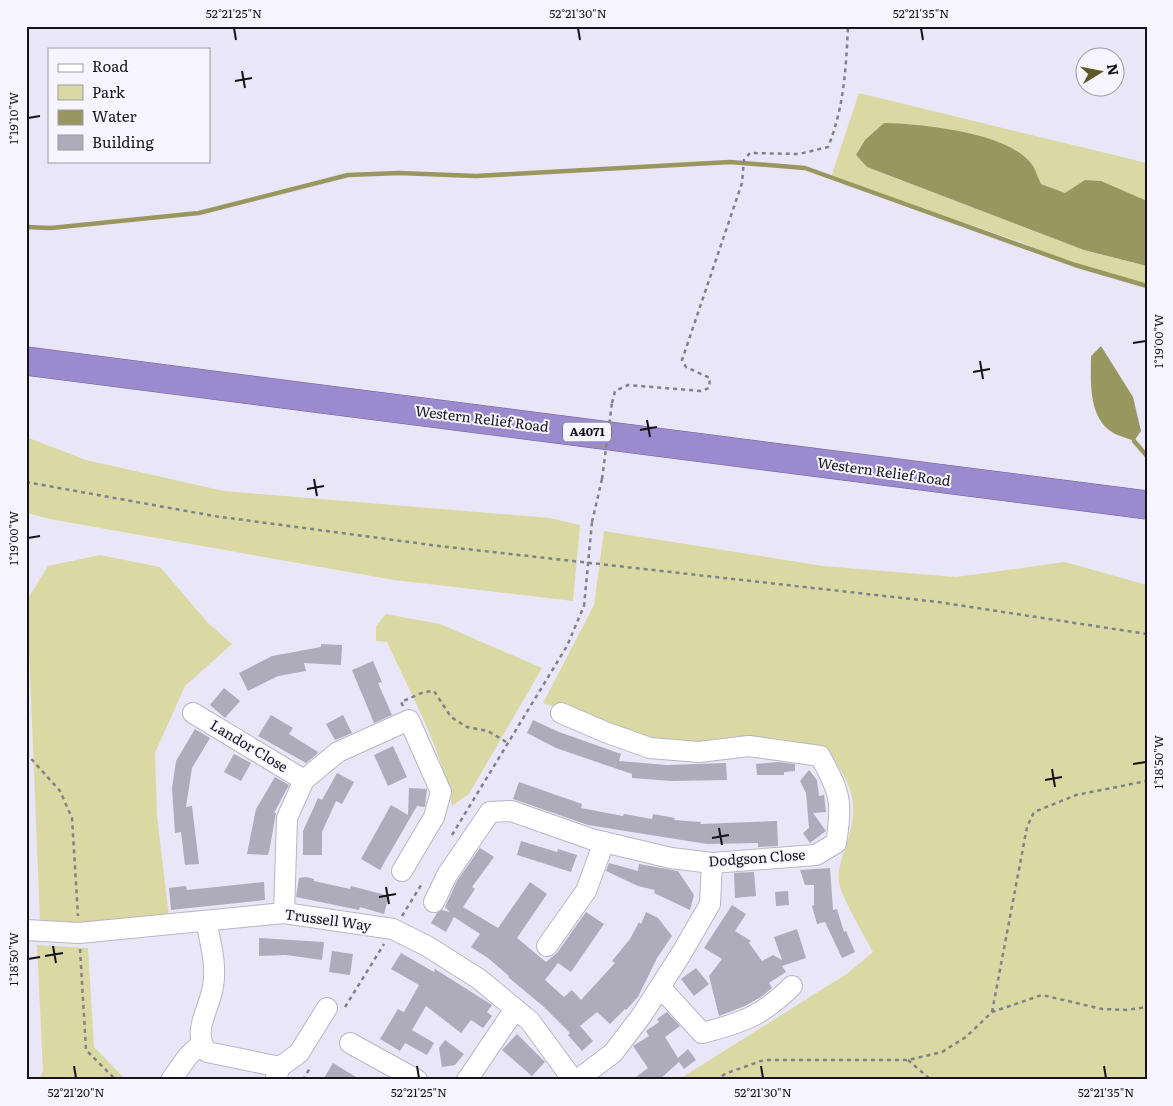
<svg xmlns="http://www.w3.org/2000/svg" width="1173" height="1106" font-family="Literata,serif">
	<rect width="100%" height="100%" fill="#e9e6f7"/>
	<!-- green -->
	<g fill="#dad9a3">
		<path d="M859,93L1147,163V201L1100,181L1085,180L1065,194L1041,184L1032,165L856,155L867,167L1084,250L1147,266V286L1075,265L1023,243L831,177Z"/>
		<path d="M26,437L86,460L224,491L550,518L580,525L573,601L394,580L55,520L26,513Z"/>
		<path d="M604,531L823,566L956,577L1065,562L1147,585V1080H678L848,973L873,952C865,937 842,898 839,883C837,871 842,857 846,846C860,802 853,787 828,751L780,739L738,736L696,742L647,739L543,703L594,605Z"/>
		<path d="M100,555L160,567L208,623L232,644L185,686L155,753L157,816L169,917L88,924L40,921L27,600L48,566Z"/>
		<path d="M386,614L440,624L542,668L469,794L452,806C442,748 411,695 387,642L376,641V626Z"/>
		<path d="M37,945L88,948L94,1047L126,1080H39L43,1071Z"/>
	</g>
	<!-- water -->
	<g fill="#989760">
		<path d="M884,123C922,124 1011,132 1033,166C1036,171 1038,178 1041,184L1065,193L1085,180L1101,181L1147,201V266L1084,250L867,167L856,155L865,140Z"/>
		<path d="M1101,346L1133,397L1141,431L1134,441C1127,438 1115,435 1109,430C1088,413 1091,380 1091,356Z"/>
	</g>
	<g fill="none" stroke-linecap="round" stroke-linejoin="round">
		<!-- stream -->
		<g stroke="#989760" stroke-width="4.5">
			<path d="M26,227L51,228L199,213L348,175L399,173L476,176L730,162L805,168L1075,265L1147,286"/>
			<path d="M1134,441L1147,456"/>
		</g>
	</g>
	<!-- building -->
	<g fill="#aeabbb">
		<path d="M321,644L342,645L341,665L304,663L306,671L278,676L248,691L239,673L272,656L321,647Z"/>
		<path d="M373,661L382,682L378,683L392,715L374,723L352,670Z"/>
		<path d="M224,688L240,701L225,718L210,705Z"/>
		<path d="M271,715L293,728L289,734L318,752L317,754L306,763L258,736Z"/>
		<path d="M343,715L352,733L335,740L326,724Z"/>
		<path d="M533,720L559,732L621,754L619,761L667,765L726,763L727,780L672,781L632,778V774L556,748L527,733Z"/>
		<path d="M195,729L210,738L192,768L186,807L192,806L199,864L185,865L181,832L175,833L172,788L176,761Z"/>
		<path d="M393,746L407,777L388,786L374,755Z"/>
		<path d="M234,754L251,763L241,781L224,772Z"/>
		<path d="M778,762L795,764V771L784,772V775H757L756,764Z"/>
		<path d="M809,770L817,780L819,796L824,795L826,812L813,813L826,831L810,843L803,833L809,828L806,793L800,781Z"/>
		<path d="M337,773L354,782L342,804L336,801L322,832V855H303V831L318,798L322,800Z"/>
		<path d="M275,777L289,785L274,813H276L270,847L268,855L247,854L256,809Z"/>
		<path d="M519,782L582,804L581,808L623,816L624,814L652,819L653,814L675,818L674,820L701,822L700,824L777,821L778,846L758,847V843L707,844L588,825L513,799Z"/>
		<path d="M409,788L427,789L425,807L417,806L380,870L361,859L391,805L408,815Z"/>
		<path d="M521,841L557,852L558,849L577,855L571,872L517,855Z"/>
		<path d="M480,848L494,857L472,887L475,889L463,907L498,928L530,882L547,894L517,938L546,962L557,953L586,912L604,924L571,972L558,963L545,980L564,997L572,990L581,1000L615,963L612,961L630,939L639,922L641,924L646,912L658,918L672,936L657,958L638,997L626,1010L625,1009L610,1024L597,1012L580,1026L593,1041L582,1051L568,1035L570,1033L544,1007L508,977L509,976L488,958L471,947L480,934L454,917L446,932L431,923L437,913L442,910L450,912L445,907L457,881Z"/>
		<path d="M609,863L638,871L639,864L678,871L694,895L690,910L654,893L655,890L638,886L606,871Z"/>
		<path d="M830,868L833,910L837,909L844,932L846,931L855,952L842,958L825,922L817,924L812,906L814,905V885H805L800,870Z"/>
		<path d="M754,872L756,896L735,898L734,873Z"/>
		<path d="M306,877L314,879V881L350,889L351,886L389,896L384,914L360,907L359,910L296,897L299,878Z"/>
		<path d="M264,882L265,900L171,910L169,888L186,886L187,890Z"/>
		<path d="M788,891L789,905L776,906L775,892Z"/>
		<path d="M732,905L746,914L735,931L751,941L749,943L762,961L773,955L782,960L774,937L797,929L806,958L782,966L786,972L769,983L772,988L761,997L745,1006L719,1016L709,976L722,959L704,948Z"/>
		<path d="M259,938L324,942L322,960L286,955L259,956Z"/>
		<path d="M332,951L353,954L350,975L329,972Z"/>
		<path d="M401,953L434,972L435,969L492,1005L487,1012L492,1016L483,1028L471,1020L461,1033L426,1006L412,1030L434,1043L427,1055L405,1043L400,1051L380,1039L398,1009L404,1012L419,985L391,969Z"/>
		<path d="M696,968L709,984L694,996L681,979Z"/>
		<path d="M667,1012L680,1026L665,1037L678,1058L688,1049L696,1060L684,1069L679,1062L659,1080H632L648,1068L633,1046L649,1036L646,1031L659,1022L657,1019Z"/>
		<path d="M517,1034L545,1062L532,1076L502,1050Z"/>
		<path d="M445,1040L464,1054L455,1065L442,1067L439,1048Z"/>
		<path d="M333,1063L361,1080H323Z"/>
	</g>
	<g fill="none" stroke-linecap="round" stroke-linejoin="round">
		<!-- minor casing -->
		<g stroke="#b8b5c5" stroke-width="22">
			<g id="minor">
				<path d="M193,713L304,780"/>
				<path d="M434,902L447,875L490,812L511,811L591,839L671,858L712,863L816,855L836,843C843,802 840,792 820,756L749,746L699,752L650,748L605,732L561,713"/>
				<path d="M284,913L287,818L304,780L338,752L409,720L441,792L434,817L402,871"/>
				<path d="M206,921C210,941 217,965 213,986C210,1009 191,1031 207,1052L280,1067"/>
				<path d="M26,930L79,933L284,913L393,929L427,946L479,979L530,1021L573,1080"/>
				<path d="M547,946L586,891L604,842"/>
				<path d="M660,987L702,1033C742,1023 762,1016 792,986"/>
				<path d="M350,1043L417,1080"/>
				<path d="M276,1078L280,1067L299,1053L327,1008"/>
				<path d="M171,1080L188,1056L201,1044"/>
				<path d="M467,1080L515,1009"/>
				<path d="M577,1080L613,1053L642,1015L681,954L710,904L712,863"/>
			</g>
		</g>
		<!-- highway casing -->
		<g stroke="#6c618f" stroke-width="29">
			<path id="highway" d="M26,361L1147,505"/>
		</g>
		<!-- path -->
		<g stroke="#82808b" stroke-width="2.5" stroke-dasharray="4 4" stroke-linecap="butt">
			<path d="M612,403L615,391L628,385L701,391L709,388L710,378L686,367L682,360L742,183L744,160L750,153L799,154L828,147C844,108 846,68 848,26"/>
			<path d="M26,482L214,516L439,546L938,602L1147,634"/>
			<path d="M592,522L602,479"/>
			<path d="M403,706L401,702L424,692L434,691L451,717L467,727L488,731L508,743"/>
			<path d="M26,753L60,791L72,818L78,916"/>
			<path d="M452,835L567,646L584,606"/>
			<path d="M402,916L423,882"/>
			<path d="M80,949L86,1050L116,1080"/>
			<path d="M345,1007L384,944"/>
			<path d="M992,1012L1027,827L1034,812L1076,795L1147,781"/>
			<path d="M908,1060L931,1080"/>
			<path d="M303,1080L311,1066"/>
			<path d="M715,1080L727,1073L764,1060H908L942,1052L966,1037L992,1012L1042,995L1102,1009L1127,1010L1147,1007"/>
		</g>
		<!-- minor -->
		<use href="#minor" stroke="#fff" stroke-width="20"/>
		<!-- highway -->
		<use href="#highway" stroke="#9a8ace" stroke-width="28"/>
		<!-- path-bridge -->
		<g stroke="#82808b" stroke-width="2.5" stroke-dasharray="4 4" stroke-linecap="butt">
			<path d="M602,479L612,403"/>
			<path d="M584,606L592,522"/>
		</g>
	</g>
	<!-- ticks -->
	<path fill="none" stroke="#16141a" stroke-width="2" d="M234,28L236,40M578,28L580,40M921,28L923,40M242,71L245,88M235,81L252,78M28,118L40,116M1133,343L1146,341M980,361L983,379M973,372L990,369M647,420L650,437M640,430L657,427M314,479L317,496M307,489L324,486M28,538L40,536M1133,764L1146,762M1052,769L1055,787M1045,780L1062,777M719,828L722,845M712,838L729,835M386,887L389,904M379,897L396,894M53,946L56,963M45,956L63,953M28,959L40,957M74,1066L76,1078M417,1066L419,1078M761,1066L763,1078M1104,1066L1106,1078"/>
	<g text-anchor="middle" stroke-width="4" stroke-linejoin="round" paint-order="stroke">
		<!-- shield labels -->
		<rect fill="#f6f5ff" stroke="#59585f" stroke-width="1" x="563" y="422.5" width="48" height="19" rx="4"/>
		<g font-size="12" font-weight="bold" fill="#16141a">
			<text x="587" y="436">A4071</text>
		</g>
		<!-- street labels -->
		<g font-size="14" fill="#16141a" stroke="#f6f5ff">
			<text transform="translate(482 419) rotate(7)" y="5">Western Relief Road</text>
			<text transform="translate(884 472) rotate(8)" y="5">Western Relief Road</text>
			<text transform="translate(249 746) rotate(31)" y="5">Landor Close</text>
			<text transform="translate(757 858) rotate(-4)" y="5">Dodgson Close</text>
			<text transform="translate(328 920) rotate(8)" y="5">Trussell Way</text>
		</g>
	</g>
	<!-- border -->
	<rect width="1173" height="1106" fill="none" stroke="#f6f5ff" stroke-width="55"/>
	<!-- legend -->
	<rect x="48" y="48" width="162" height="115" fill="#f6f5ff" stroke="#9c9ba3"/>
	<rect x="58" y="64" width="25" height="8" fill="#ffffff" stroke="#9c9ba3"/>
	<text x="92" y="72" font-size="15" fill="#16141a">Road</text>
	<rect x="58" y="85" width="25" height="15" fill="#dad9a3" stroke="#9c9ba3"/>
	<text x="92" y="98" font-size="15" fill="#16141a">Park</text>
	<rect x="58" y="110" width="25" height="15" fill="#989760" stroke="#9c9ba3"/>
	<text x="92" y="122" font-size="15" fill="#16141a">Water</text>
	<rect x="58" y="135" width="25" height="15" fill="#aeabbb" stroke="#9c9ba3"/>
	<text x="92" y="148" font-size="15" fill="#16141a">Building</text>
	<!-- north arrow -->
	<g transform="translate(1100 72) rotate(80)"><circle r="24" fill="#f6f5ff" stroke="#9c9ba3"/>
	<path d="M0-4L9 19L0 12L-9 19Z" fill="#5c5a26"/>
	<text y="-8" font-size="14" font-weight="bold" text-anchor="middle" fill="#16141a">N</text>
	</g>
	<rect x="28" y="28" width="1118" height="1050" fill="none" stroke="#16141a" stroke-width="2"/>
	<g font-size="12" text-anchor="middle" fill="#16141a">
		<text x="234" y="18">52°21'25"N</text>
		<text x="578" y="18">52°21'30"N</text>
		<text x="921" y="18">52°21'35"N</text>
		<text transform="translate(14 118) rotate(-90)" y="4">1°19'10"W</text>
		<text transform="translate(1159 341) rotate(-90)" y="4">1°19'00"W</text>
		<text transform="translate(14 538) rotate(-90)" y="4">1°19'00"W</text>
		<text transform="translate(1159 762) rotate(-90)" y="4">1°18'50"W</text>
		<text transform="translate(14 959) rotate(-90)" y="4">1°18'50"W</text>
		<text x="76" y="1097">52°21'20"N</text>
		<text x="419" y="1097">52°21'25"N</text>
		<text x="763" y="1097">52°21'30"N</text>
		<text x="1106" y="1097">52°21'35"N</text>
	</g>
</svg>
